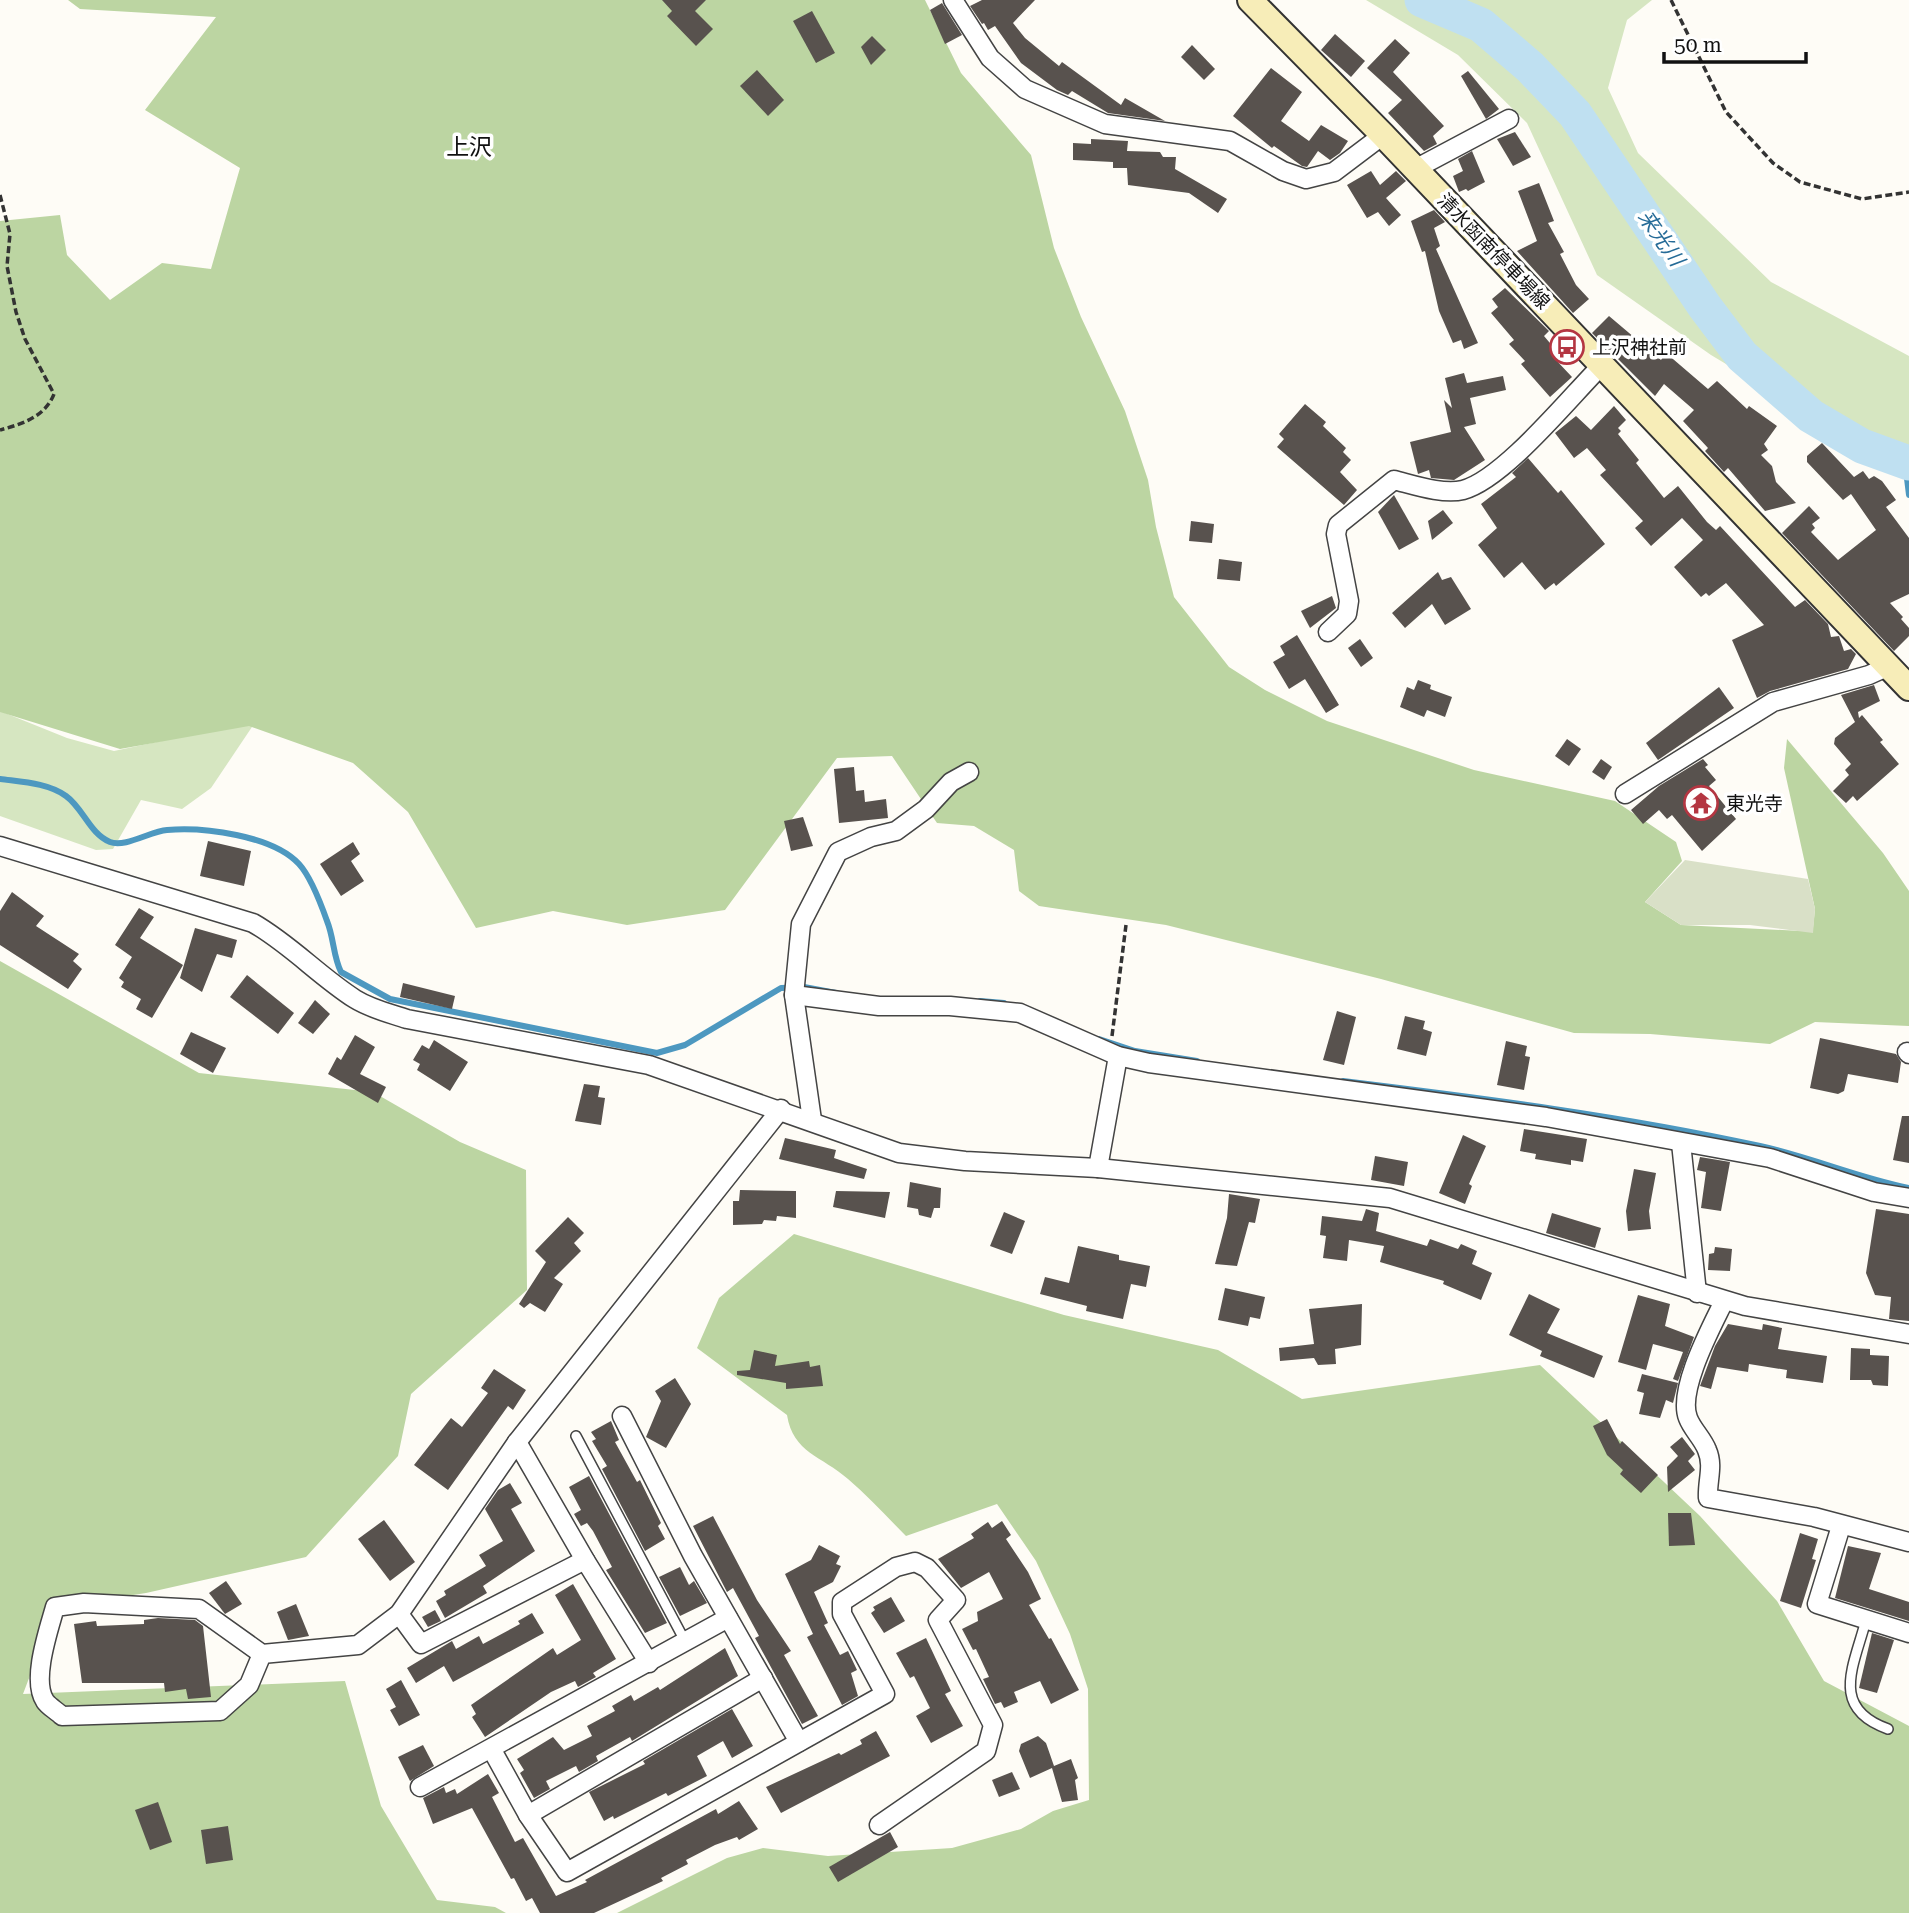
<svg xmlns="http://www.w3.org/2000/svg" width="1909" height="1913" font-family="'Roboto Serif','Noto Sans JP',serif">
	<rect width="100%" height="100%" fill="#fefcf6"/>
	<!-- green -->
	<g fill="#d6e6c1">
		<path d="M1366,0H1652L1627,20L1608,88L1638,153L1771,282L1909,356V474L1711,355L1597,275L1527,123L1458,55Z"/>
		<path d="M0,711L67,738L114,751L256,721L211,788L182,809L141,800L113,849L96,850L0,816Z"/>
	</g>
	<!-- forest -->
	<g fill="#bcd5a2">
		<path d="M68,0H925L961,73L1031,155L1054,248L1081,317L1125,411L1148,480L1156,527L1174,597L1229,667L1265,690L1327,721L1474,770L1615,801L1676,842L1682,861L1645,902L1681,925L1801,931L1813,928L1815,909L1784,768L1787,739L1883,853L1909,891V1026L1815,1022L1770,1044L1650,1034L1574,1033L1381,979L1166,925L1039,906L1019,891L1014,850L974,826L937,823L892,756L837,758L725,910L627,925L553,911L476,928L408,812L353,763L249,726L120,749L0,712V221L60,215L67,255L110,300L162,263L211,269L240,168L145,110L216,17L80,9Z"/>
		<path d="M0,961L199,1073L373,1092L460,1142L526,1170L527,1290L411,1394L398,1456L306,1557L146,1593L56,1607L23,1694L345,1681L381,1806L437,1900L495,1907L506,1913H0Z"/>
		<path d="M794,1234L1064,1315L1218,1350L1302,1399L1540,1365L1700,1516L1777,1601L1824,1681L1909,1726V1913H617L727,1858L763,1848L828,1856L952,1848L1021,1829L1053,1811L1089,1800L1088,1689L1070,1634L1036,1561L997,1504L906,1536C887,1517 868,1496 848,1479C822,1456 793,1453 787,1415L697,1348L719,1298Z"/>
	</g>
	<!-- cemetery -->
	<path fill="#d9e0c7" d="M1685,860L1808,879L1815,909L1813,933L1750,925H1681L1645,902Z"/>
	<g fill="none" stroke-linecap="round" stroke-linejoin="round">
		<!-- stream -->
		<g stroke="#4d98c0" stroke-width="6">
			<path d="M1905,462L1909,495"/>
			<path d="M0,779C22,782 48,783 66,796C83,808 90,834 110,842C125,848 151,831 167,830C203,827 272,835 299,864C311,877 321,904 327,921C334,938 333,956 341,972L390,999L657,1053L685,1045L781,988L804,987L836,993"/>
			<path d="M980,1001L1004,1003"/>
			<path d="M1099,1039L1135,1051L1197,1061"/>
			<path d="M1343,1081C1482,1098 1623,1116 1760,1146C1811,1157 1858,1178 1909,1188"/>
		</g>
		<!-- river -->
		<path stroke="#bfe0f1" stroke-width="35" d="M1422,0L1481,25L1530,67L1575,114L1705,307L1742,356L1811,416L1862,446L1909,463"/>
	</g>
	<!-- building -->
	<g fill="#58524e">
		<path d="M662,0H706L695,11L713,29L696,46L667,16L672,11Z"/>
		<path d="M982,0H1035L1013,23L1025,38L1059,66L1062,62L1121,105L1125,98L1165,121L1108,113L1072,91L1068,95L1057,90L1021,63L995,26L988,30L984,23L982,24L970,6Z"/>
		<path d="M942,3L962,35L945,44L930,10Z"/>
		<path d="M812,11L835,53L816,63L793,21Z"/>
		<path d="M1335,34L1365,61L1351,77L1321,50Z"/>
		<path d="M872,36L886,50L871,65L861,47Z"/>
		<path d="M1395,39L1410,53L1393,72L1444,126L1433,136L1437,144L1424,151L1388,113L1402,100L1367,68Z"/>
		<path d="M1192,45L1215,69L1204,80L1181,57Z"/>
		<path d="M1271,68L1302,92L1281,121L1309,141L1321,125L1348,141L1340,153L1330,160L1318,151L1307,167L1302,166L1274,146L1272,148L1233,116Z"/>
		<path d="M757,70L784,100L768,116L740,86Z"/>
		<path d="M1468,71L1499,109L1486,119L1461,76Z"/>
		<path d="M1515,132L1531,157L1513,166L1497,139Z"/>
		<path d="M1091,139L1128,141L1127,151L1160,152L1163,157H1176L1175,169L1227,199L1218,213L1189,193L1128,185L1127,168H1113V162L1073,160V143L1091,144Z"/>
		<path d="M1472,151L1485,182L1468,191L1466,189L1459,192L1453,176L1463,171L1458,159Z"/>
		<path d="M1371,171L1380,185L1396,171L1406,181L1386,198L1401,215L1389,226L1378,212L1367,218L1347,185Z"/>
		<path d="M1539,183L1554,221L1548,223L1564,252L1560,254L1576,285L1589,299L1573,313L1517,251L1537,241L1518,191Z"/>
		<path d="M1434,210L1445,222L1434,228L1440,246L1436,249L1478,343L1464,349L1461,340L1453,343L1439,311L1425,251L1422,252L1411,221Z"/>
		<path d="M1505,288L1549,331L1544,336L1560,355L1555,359L1572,377L1550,397L1521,364L1525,361L1509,344L1514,340L1491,313L1498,307L1492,299Z"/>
		<path d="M1609,316L1661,360L1666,353L1708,389L1717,381L1747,409L1749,406L1777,426L1764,444L1768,450L1761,455L1772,466L1776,482L1796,503L1765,511L1728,468L1724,472L1705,451L1708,448L1683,421L1694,410L1664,384L1655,396L1592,333Z"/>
		<path d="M1464,373L1467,383L1503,376L1506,390L1470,398L1476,424L1464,427L1485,460L1454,480L1431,478L1429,470L1418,474L1410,442L1451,432L1444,400L1452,408L1445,378Z"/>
		<path d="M1305,404L1326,422L1323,426L1346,448L1343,452L1351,460L1340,472L1357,490L1344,505L1277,447L1284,439L1279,434Z"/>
		<path d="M1614,406L1626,420L1618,428L1621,431L1618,434L1639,460L1636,463L1664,498L1678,486L1707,522L1716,530L1720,526L1795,607L1805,600L1828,624L1831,637L1839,636L1844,651L1851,649L1856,654L1848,669L1770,691L1757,698L1732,640L1764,625L1726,583L1709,596L1706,593L1701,597L1674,567L1703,540L1682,518L1651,546L1635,528L1643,521L1600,475L1606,470L1587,448L1574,458L1555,433L1576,416L1591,430Z"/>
		<path d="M1822,443L1854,477L1863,471L1869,479L1874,476L1882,481L1896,500L1886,507L1909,538V594L1890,603L1903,617L1901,619L1909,628V636L1894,651L1782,533L1809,506L1820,518L1812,524L1815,528L1811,532L1838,560L1876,530L1851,494L1843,500L1807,462V456Z"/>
		<path d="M1528,458L1558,493L1561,490L1605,544L1556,586L1554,583L1545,590L1522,562L1504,578L1478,545L1497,528L1481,504L1516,477L1512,473Z"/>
		<path d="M1394,495L1419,539L1399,550L1378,512Z"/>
		<path d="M1443,510L1453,523L1432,540L1428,521Z"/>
		<path d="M1191,521L1214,524L1212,543L1189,541Z"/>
		<path d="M1219,559L1242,562L1240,581L1217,579Z"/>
		<path d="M1438,572L1442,580L1451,577L1471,609L1445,625L1432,604L1405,628L1392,613Z"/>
		<path d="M1332,596L1336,608L1310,628L1301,611Z"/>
		<path d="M1297,635L1339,705L1326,713L1305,679L1289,689L1273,662L1285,655L1280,646Z"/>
		<path d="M1360,639L1373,658L1361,667L1348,648Z"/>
		<path d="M1418,680L1431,685L1430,689L1452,697L1445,717L1427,710L1424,717L1400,707L1407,687L1414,690Z"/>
		<path d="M1874,685L1880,701L1858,712L1859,718L1862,715L1883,740L1880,742L1899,764L1857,801L1853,796L1846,803L1833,791L1849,775L1845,770L1851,764L1834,744L1835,738L1855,722L1841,695Z"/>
		<path d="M1719,687L1734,708L1658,760L1646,743Z"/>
		<path d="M1567,739L1581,749L1569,766L1555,756Z"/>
		<path d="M1601,759L1612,767L1604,780L1592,772Z"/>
		<path d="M1703,759L1708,765L1705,767L1716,780L1709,786L1736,819L1702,851L1672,815L1667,819L1659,810L1643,824L1631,810L1659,786Z"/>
		<path d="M854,767L856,791L864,790L865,802L886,799L888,818L839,823L834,769Z"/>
		<path d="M803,817L813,846L791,851L784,821Z"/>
		<path d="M208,841L251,851L244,886L200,876Z"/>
		<path d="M353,842L360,854L351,861L364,881L341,896L320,864Z"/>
		<path d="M12,892L44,916L36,926L79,954L73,961L82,969L68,989L0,945V911Z"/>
		<path d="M139,908L154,917L140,938L183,965L152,1018L136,1009L141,999L121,987L124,982L119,978L132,957L115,945Z"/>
		<path d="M195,928L237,940L232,958L217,954L202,992L180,978Z"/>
		<path d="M247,975L294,1013L278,1034L230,997Z"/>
		<path d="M403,983L455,996L452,1009L400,997Z"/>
		<path d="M315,1000L330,1014L313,1034L298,1023Z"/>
		<path d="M1337,1011L1356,1017L1344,1065L1323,1060Z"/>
		<path d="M1405,1016L1425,1021L1423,1029L1432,1032L1426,1056L1397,1049Z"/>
		<path d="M191,1032L226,1048L213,1073L180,1054Z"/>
		<path d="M355,1035L375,1047L360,1074L386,1087L378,1103L328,1074L337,1057L341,1060Z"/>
		<path d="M1820,1038L1896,1054L1901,1062L1898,1083L1848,1074L1844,1091L1838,1094L1810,1088Z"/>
		<path d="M434,1040L468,1062L450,1091L417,1070L420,1064L413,1060L422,1045L429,1049Z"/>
		<path d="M1506,1041L1527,1046L1525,1056L1530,1057L1524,1090L1497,1085Z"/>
		<path d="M584,1084L600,1086L598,1097L605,1098L601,1125L575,1121Z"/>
		<path d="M1902,1116H1909V1163L1893,1160Z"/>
		<path d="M1524,1129L1587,1139L1583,1162L1571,1160V1165L1535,1159L1536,1154L1520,1151Z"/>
		<path d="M1463,1135L1486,1146L1469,1184L1472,1186L1465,1204L1439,1193Z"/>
		<path d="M785,1138L836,1150L834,1158L867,1169L864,1179L779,1159Z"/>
		<path d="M1375,1156L1408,1162L1404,1186L1371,1180Z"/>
		<path d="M1700,1157L1730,1162L1721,1211L1701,1208L1706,1172L1697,1170Z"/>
		<path d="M1634,1169L1656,1173L1649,1211L1651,1229L1628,1231L1626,1211Z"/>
		<path d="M910,1182L941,1188L940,1208H934L931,1218L919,1215L918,1209L907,1207Z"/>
		<path d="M740,1190L796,1191V1218L777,1216L776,1221L764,1220L762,1224L733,1225V1201H739Z"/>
		<path d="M836,1191L890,1192L885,1218L833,1207Z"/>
		<path d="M1229,1194L1260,1199L1255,1223L1249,1222L1237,1266L1215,1264L1227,1218Z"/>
		<path d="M1366,1209L1379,1213L1376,1231L1427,1246L1430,1239L1458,1249L1461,1244L1477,1251L1472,1264L1492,1273L1481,1300L1443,1284L1444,1281L1380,1262L1384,1246L1349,1240L1347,1261L1323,1258L1326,1236L1320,1235L1322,1216L1362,1221Z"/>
		<path d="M1876,1209L1909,1214V1321L1889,1319L1891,1297L1875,1295L1866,1273Z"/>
		<path d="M1004,1212L1025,1221L1012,1254L990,1246Z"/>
		<path d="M1552,1213L1601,1228L1595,1248L1546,1233Z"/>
		<path d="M568,1217L584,1233L574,1243L581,1251L554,1278L563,1284L545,1312L530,1303L524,1308L519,1304L546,1262L535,1251Z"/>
		<path d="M1078,1246L1119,1255V1260L1150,1266L1146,1287L1131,1284L1123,1319L1086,1311L1087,1306L1040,1294L1045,1277L1069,1283Z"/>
		<path d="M1715,1247L1732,1249L1730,1271L1708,1270L1709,1254L1714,1253Z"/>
		<path d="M1225,1288L1265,1297L1260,1319L1250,1317L1248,1326L1218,1320Z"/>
		<path d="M1529,1294L1560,1309L1547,1333L1603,1356L1594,1378L1540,1356L1542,1351L1509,1335Z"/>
		<path d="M1638,1295L1670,1304L1665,1326L1694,1337L1678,1381L1673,1379L1683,1352L1653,1344L1646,1370L1618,1362Z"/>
		<path d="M1362,1304L1361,1345L1335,1349L1336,1364L1318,1365L1314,1358L1280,1361L1279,1348L1314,1344L1309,1309Z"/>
		<path d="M1728,1324L1762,1330L1763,1324L1782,1328L1778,1349L1827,1356L1823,1383L1786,1378L1787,1370L1749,1364L1748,1372L1717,1367L1711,1389L1700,1386L1715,1346Z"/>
		<path d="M1851,1348L1870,1349V1355L1889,1356L1888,1386L1873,1385L1871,1380H1850Z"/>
		<path d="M754,1350L777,1355L775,1366L809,1361L810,1367L820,1365L823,1386L786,1389V1383L737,1375V1371L750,1370Z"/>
		<path d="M494,1369L526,1390L513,1410L508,1406L448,1490L414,1465L451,1418L462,1427L488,1393L481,1388Z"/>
		<path d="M1642,1374L1678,1383L1673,1403L1666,1400L1660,1418L1639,1414L1644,1393L1637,1391Z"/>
		<path d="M675,1378L691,1404L666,1448L646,1437L661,1401L655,1391Z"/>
		<path d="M1607,1419L1620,1444L1622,1441L1658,1475L1641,1493L1620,1474L1623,1470L1607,1455L1593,1426Z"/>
		<path d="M611,1421L619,1440L615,1442L637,1482L640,1480L661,1523L658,1526L665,1539L645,1551L602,1469L607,1466L592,1441L596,1439L591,1432Z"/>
		<path d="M1682,1437L1695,1454L1688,1461L1695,1470L1668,1492L1667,1467L1678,1456L1670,1447Z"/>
		<path d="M589,1476L667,1623L645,1633L606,1570L612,1567L593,1531L587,1523L581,1526L574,1514L581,1510L569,1487Z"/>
		<path d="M510,1483L522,1503L511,1509L535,1551L483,1586L487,1593L445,1618L436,1601L446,1595L444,1591L486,1566L479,1555L503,1541L485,1509L498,1490Z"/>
		<path d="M1668,1513H1691L1695,1545L1669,1546Z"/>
		<path d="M713,1516L757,1600L791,1651L784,1655L818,1716L802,1724L755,1638L759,1636L733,1588L727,1592L693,1526Z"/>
		<path d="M384,1520L415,1562L390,1581L358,1539Z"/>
		<path d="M1002,1521L1011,1535L1006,1539L1028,1572L1041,1599L1029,1605L1049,1639L1051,1638L1079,1690L1051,1704L1040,1681L1014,1692L1018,1702L1004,1708L1001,1702L995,1704L983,1679L989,1677L976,1649L973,1650L962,1629L978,1621L977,1612L1003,1599L989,1572L961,1588L938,1559L974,1538L971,1534L988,1522L992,1528Z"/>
		<path d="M1800,1533L1818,1539L1812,1559L1816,1560L1801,1608L1780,1601Z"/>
		<path d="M819,1545L840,1556L836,1564L841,1566L833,1582L814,1592L828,1623L824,1625L840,1655L848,1651L857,1670L851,1673L858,1696L842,1705L807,1637L813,1634L785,1574L811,1560Z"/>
		<path d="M1848,1546L1881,1553L1869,1589L1909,1602V1621L1835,1598Z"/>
		<path d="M680,1567L689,1585L694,1581L707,1603L680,1616L659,1577Z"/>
		<path d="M226,1581L242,1604L225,1614L209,1593Z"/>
		<path d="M573,1584L616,1659L593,1673L596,1677L578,1687L575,1681L551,1692L485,1737L472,1717L476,1714L471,1705L553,1648L557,1655L581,1640L555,1595Z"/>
		<path d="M891,1597L905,1621L884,1633L871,1613L875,1610L873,1607Z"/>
		<path d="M296,1604L309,1636L288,1640L277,1612Z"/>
		<path d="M435,1610L441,1621L428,1627L422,1617Z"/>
		<path d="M532,1613L544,1633L453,1682L444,1666L416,1683L407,1668L452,1641L456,1649L479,1636L483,1644L520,1624L518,1621Z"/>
		<path d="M158,1618L195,1620L203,1626L211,1697L188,1699L186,1689L165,1692L164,1683H82L74,1624L96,1621L97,1626L144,1624V1620Z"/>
		<path d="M1872,1633L1894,1640L1877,1693L1859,1688Z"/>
		<path d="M926,1638L951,1691L945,1694L963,1726L931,1743L916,1716L930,1708L914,1676L910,1678L896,1653Z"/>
		<path d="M725,1648L738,1676L632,1741L630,1737L596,1756L598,1761L579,1772L576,1766L546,1781L550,1789L534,1798L520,1773L524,1770L517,1759L553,1737L564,1750L592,1736L587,1726L615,1711L612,1706L631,1695L634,1701L658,1687L660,1690Z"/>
		<path d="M401,1680L420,1715L399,1726L390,1710L396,1707L386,1689Z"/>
		<path d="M732,1709L753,1746L732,1758L723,1741L697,1756L707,1776L668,1796L666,1793L614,1819L613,1816L604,1821L589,1792L645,1764L643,1761Z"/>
		<path d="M876,1731L890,1756L781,1813L766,1787L839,1753L841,1755L862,1744L860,1740Z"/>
		<path d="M1038,1736L1046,1743L1054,1766L1071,1759L1078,1778L1075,1780L1078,1800L1062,1802L1052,1768L1030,1778L1019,1751L1021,1744Z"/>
		<path d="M423,1745L434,1766L410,1781L398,1757Z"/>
		<path d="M1012,1772L1020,1789L999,1797L992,1780Z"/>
		<path d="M488,1774L499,1793L492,1797L515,1842L523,1838L556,1896L587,1882L585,1880L716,1809L718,1814L739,1801L758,1829L739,1840L737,1837L715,1845L686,1860L688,1864L661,1878L663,1881L594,1913H540L532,1898L526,1901L514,1878L511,1879L472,1808L433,1824L423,1798L444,1787L446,1793L455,1789L457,1794Z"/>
		<path d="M158,1802L172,1842L150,1850L135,1810Z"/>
		<path d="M228,1826L233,1860L206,1864L201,1830Z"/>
		<path d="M890,1832L898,1847L838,1882L829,1867Z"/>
	</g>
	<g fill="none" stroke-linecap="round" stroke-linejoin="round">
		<!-- service casing -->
		<g stroke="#444" stroke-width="12">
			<g id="service">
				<path d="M576,1436L686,1643"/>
				<path d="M1866,1620C1854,1666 1829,1708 1888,1729"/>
			</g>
		</g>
		<!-- minor casing -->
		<g stroke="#444" stroke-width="21">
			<g id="minor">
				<path d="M953,0L990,58L1025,89L1105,124L1230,141L1283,171L1306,179L1334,172L1383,135"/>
				<path d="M1415,169L1509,119"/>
				<path d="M1328,632L1347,614L1349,601L1336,534L1338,525L1394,480C1414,485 1443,495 1463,490C1504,479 1570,397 1602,365"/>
				<path d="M1625,794L1773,702L1869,675L1889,666"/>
				<path d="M0,846L253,923C290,944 319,976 355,999C371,1009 389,1013 407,1019L649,1065L899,1153L965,1161L1098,1168L1390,1198L1745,1306L1909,1334"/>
				<path d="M794,995L879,1006H950L1020,1013L1118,1056L1149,1063L1546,1117L1770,1158L1874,1192L1909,1198"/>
				<path d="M1907,1052L1909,1054"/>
				<path d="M812,1120L794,995L801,924L838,852L871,837L896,831L926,809L951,782L969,772"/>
				<path d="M1681,1143L1697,1293"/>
				<path d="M1098,1168L1118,1056"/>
				<path d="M1724,1301C1712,1326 1677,1390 1688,1418C1692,1429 1703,1439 1707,1450C1714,1466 1707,1481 1708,1498L1814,1517L1909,1542"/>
				<path d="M622,1416L693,1556L799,1742"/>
				<path d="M517,1442L585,1560L649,1663"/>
				<path d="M1841,1526L1817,1604L1909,1633"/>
				<path d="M399,1614L421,1644L585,1560"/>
				<path d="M262,1654L199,1609L84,1603L55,1607C49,1629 31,1680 45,1701C48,1706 57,1711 62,1716L220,1711L249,1685L262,1654L358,1645L399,1614L517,1442L781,1109"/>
				<path d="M492,1750L528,1815L567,1872L885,1694L842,1614V1602L896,1567L915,1562L927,1568L956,1600L938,1620L993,1725L986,1751L879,1825"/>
				<path d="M420,1787L728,1618"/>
				<path d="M528,1815L763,1678"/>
			</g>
		</g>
		<!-- secondary casing -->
		<g stroke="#333" stroke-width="28">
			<path id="secondary" d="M1250,0L1383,135L1909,688"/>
		</g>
		<!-- path -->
		<g stroke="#333" stroke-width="3.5" stroke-dasharray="7 3.5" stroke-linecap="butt">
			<path d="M1671,0L1726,112L1773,163L1800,182L1862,199L1909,192"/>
			<path d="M0,195L10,234L7,266L16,312L25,339L54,394C45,417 22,424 0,430"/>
			<path d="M1112,1036L1126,925"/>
		</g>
		<!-- service -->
		<use href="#service" stroke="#fff" stroke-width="9"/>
		<!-- minor -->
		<use href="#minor" stroke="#fff" stroke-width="18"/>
		<!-- secondary -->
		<use href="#secondary" stroke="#f7edb8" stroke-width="24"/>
	</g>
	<!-- icons -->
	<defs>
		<g id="bus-ring" transform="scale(1.75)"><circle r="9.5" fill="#fff" stroke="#b43642" stroke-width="1.5"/><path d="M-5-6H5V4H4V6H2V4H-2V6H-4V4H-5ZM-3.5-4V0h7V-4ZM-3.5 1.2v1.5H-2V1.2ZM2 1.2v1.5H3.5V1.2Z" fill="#b43642"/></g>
		<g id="temple-ring" transform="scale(1.75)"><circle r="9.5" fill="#fff" stroke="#b43642" stroke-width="1.5"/><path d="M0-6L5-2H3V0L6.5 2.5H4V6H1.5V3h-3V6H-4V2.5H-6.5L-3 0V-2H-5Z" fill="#b43642"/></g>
	</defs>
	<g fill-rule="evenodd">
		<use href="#bus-ring" x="1567" y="347"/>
		<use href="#temple-ring" x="1701" y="803"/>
	</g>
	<g text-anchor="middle" stroke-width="7" stroke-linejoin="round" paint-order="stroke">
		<!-- street labels -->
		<g font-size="19" fill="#111" stroke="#fff">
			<text transform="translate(1494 251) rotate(46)" y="7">清水函南停車場線</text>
		</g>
		<!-- poi labels -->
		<g font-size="19" fill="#111" stroke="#fff" text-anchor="start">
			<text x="1592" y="354">上沢神社前</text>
			<text x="1726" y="810">東光寺</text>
		</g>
		<!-- water labels -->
		<g font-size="21" font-style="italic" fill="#256b97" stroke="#fff">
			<text transform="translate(1661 238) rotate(55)" y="7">来光川</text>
		</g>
		<!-- quarter labels -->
		<g font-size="23" fill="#111" stroke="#fff">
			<text x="469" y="155">上沢</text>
		</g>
	</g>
	<!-- scale -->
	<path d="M1664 52v10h142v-10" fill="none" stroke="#111111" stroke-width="3.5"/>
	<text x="1674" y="52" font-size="21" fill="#111111" stroke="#ffffff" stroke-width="5" paint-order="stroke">50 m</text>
</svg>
